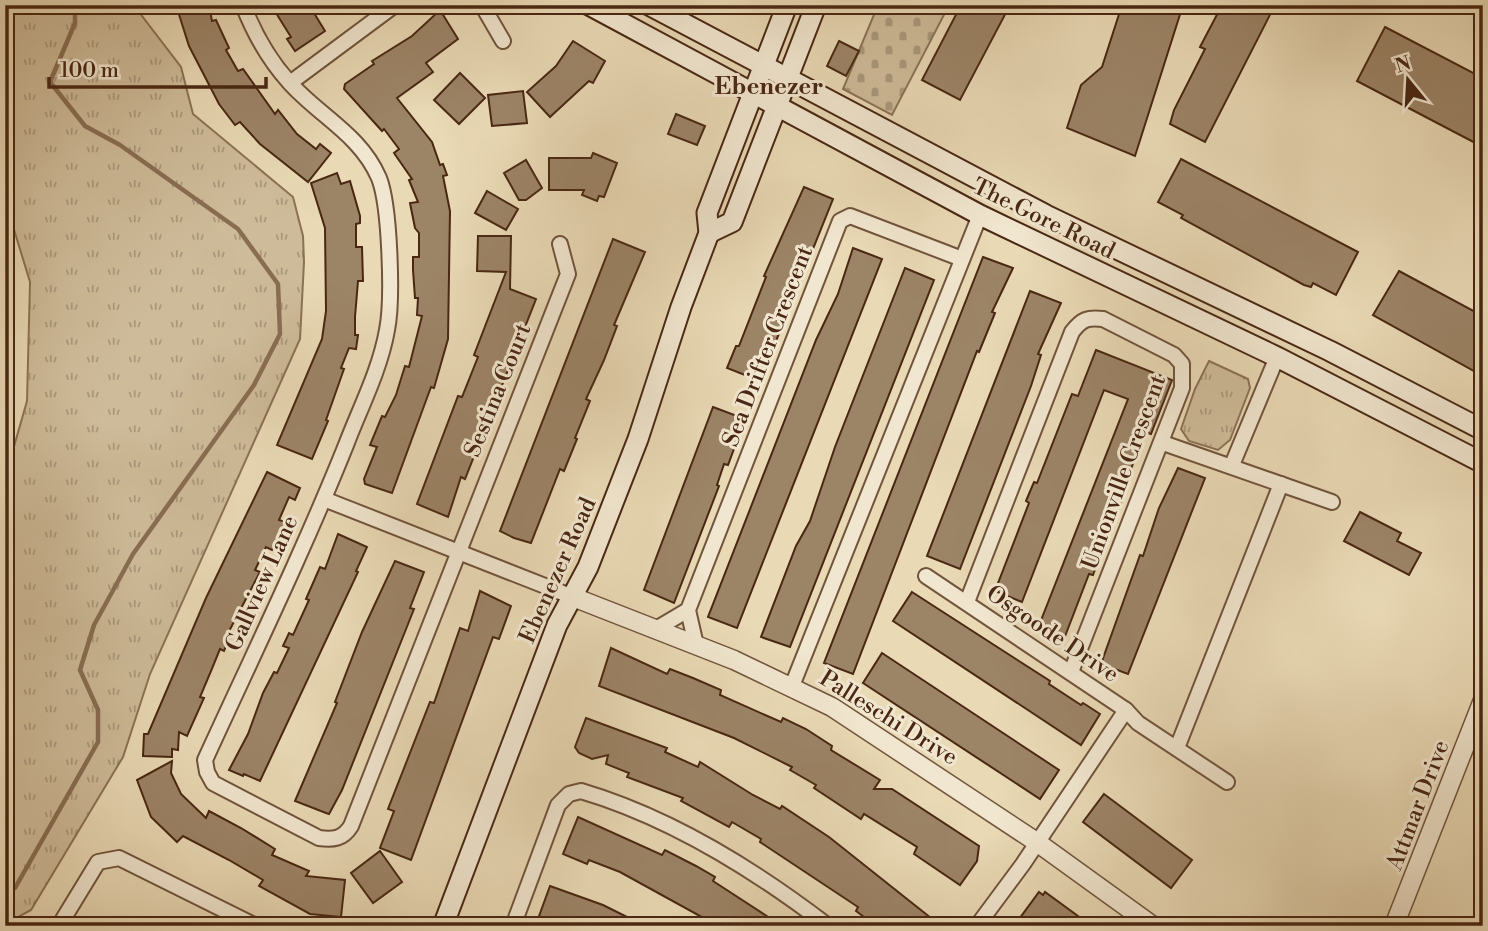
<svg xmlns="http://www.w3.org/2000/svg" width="1488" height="931" font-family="'Libre Bodoni',serif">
	<defs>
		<pattern id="grass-tufts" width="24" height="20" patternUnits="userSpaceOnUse" patternTransform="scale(1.75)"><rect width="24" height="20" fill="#cebb99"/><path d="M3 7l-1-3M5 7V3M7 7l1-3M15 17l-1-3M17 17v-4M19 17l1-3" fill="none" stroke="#a9987c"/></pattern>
		<pattern id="cemetery-stones" width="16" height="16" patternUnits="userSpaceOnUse" patternTransform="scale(1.75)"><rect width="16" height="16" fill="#cebb99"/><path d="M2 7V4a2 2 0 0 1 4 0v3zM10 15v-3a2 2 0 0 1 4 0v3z" fill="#a9987c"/></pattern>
	</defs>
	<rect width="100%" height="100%" fill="#e9d9b5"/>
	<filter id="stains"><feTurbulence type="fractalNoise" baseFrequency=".00286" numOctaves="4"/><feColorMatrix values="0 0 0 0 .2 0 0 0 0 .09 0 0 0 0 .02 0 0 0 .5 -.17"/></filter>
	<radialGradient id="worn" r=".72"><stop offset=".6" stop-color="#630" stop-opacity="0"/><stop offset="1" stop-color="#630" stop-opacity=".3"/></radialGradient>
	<!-- grass -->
	<g fill="url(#grass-tufts)" stroke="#8c7156" stroke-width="2">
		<path d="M5,5H140L139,12L181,67L193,114L293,197L303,236L304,262L300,339L150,674L123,757L31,910L11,921L5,920V478L27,401L30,282L5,200Z"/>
		<path d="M1209,361L1248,379L1250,388L1230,440L1218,450L1189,441L1181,429L1195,389Z"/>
	</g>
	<!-- cemetery -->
	<path fill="url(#cemetery-stones)" stroke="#8c7156" stroke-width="2" d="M878,5H935L946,11L892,115L843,89Z"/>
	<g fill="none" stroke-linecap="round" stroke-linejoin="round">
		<!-- stream -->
		<path stroke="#896d53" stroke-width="4.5" d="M5,892L15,888L98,742V710L80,670L94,625L133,554L254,385L280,334L278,284L238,229L120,145L85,126L50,82L75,23V5"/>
	</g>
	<!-- building -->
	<g fill="#9c8467" stroke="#492713" stroke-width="2">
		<path d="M176,5H209L212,21L216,20L229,48L226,50L238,71L243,69L275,114L278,110L297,134L316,149L320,144L331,153L308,182L260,144L240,122L235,125L219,104L189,46Z"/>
		<path d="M271,5H309L325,31L295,51L287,39L291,37Z"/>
		<path d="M961,5H1010L960,100L922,80Z"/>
		<path d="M1122,5H1183L1135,156L1067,128L1081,85L1102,67Z"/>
		<path d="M1222,5H1275L1205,142L1170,124L1174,110L1205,49L1200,47Z"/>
		<path d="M440,10L458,39L426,63L433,72L397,98L432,142L440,165L443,164L447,175L443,176L450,211L448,339L434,388L431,387L392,493L365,484L364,479L377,447L370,445L382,416L385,417L396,395L405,366L409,367L422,316L417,315L418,298H415L413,270V257H419V233L415,228L410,203L418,202L409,180L412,179L394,153L399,149L384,129L382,131L344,89L345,84L374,64L372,61L412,36Z"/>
		<path d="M1385,27L1483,78V147L1357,81Z"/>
		<path d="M573,41L605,61L593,83L589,81L550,117L527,92L556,66Z"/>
		<path d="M839,41L859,51L846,76L827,66Z"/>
		<path d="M460,73L485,98L459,124L434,100Z"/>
		<path d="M523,91L527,123L492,126L488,95Z"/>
		<path d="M676,114L705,126L697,145L668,134Z"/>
		<path d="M593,153L617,163L604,197L599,196L597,201L582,195L584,190H549V158H591Z"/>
		<path d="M1181,159L1358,252L1336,295L1313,283L1311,287L1304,285L1181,218L1183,215L1158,202Z"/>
		<path d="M526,160L542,188L526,200H519L504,173Z"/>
		<path d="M337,173L341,184L350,181L360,216V223L356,224V247H362L363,281H358L355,317V335H358L356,349L349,348L341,368L344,369L326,420L328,421L312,459L277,445L322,339L326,311L325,228L311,183Z"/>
		<path d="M804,187L833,199L760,381L727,368L736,346H739L766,277L764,276Z"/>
		<path d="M487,191L518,209L506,230L475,213Z"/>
		<path d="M478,236H511L510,289L536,299L465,479L461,477L448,517L417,504L458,396L462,397L478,357L474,355L506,272L477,271Z"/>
		<path d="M613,239L645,252L614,325L617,326L604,360L586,399L590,401L575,438L577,439L564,471L560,469L531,543L514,538L500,531Z"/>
		<path d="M853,248L882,259L737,628L708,617L816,340L838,294Z"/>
		<path d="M983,257L1013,268L992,312L995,313L979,352L977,351L853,674L824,663Z"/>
		<path d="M905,268L934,280L790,647L761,637L796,546L810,521L835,447Z"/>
		<path d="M1399,271L1483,316V376L1373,315Z"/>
		<path d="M1030,291L1061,303L1038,354L1041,355L1031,386L960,569L927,556Z"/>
		<path d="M1096,350L1172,380L1151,434L1145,432L1123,490L1126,491L1118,510L1115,509L1097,554L1100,555L1093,575L1089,574L1064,639L1038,628L1128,399L1104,390L1022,602L995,591L1029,503L1026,501L1034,482L1037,483L1072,394L1078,396Z"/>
		<path d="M713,407L745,419L728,465L724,464L717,485L719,486L674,603L644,590Z"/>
		<path d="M1178,468L1205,478L1128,674L1101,664L1140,555L1143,556L1159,508Z"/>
		<path d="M267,472L300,488L295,500L289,497L279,520L285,522L283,528L272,550L266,547L255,570L260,572L226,637L229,639L224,651L220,649L211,671L200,697L204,698L187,736L179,732L178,750L172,749V757L143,756L144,734H148L206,598Z"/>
		<path d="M1360,512L1401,533L1397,541L1421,553L1409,575L1344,541Z"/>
		<path d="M338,534L367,547L356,571L358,572L260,781L244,774L243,776L229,770L248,734L263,693L274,672L277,673L289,648L283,646L289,633L293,635L309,600L306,599L320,567L325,569Z"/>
		<path d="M395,561L424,572L410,608L414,609L342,790L329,814L326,813L295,801L337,703L335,702L362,632Z"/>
		<path d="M480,591L511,606L499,639L493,637L411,860L380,848L394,811L388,809L430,702L434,703L460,628L468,631Z"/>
		<path d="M912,592L1050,681L1049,684L1081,705L1083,703L1100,714L1081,745L893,621Z"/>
		<path d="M611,648L667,674L670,669L693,678L721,690L720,695L781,722L783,718L806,729L832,746L831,750L880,780L874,789H892L979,846L977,861L960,885L914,854L917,847L864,814L861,819L814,788L816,785L790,770L792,767L734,738L599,686Z"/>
		<path d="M882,653L1059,770L1040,799L863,683Z"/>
		<path d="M586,718L667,748L665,752L698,767L700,762L753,795L780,809L782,806L829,837L941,926H876L856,911L858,907L760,842L761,839L732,822L729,827L681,801L683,798L627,777L629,773L606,764L608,755L592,759L579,753L575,747Z"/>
		<path d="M172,761L171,773L181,794L206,818L209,811L241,828L275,849L272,855L309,871L306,876L345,880L341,917L310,914L259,886L263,880L229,860L183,836L177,842L151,817L137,780Z"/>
		<path d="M1104,794L1192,860L1171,888L1083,822Z"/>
		<path d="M578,817L662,855L665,850L696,866L715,877L713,881L782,926H718L620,872L589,860L587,864L563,854Z"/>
		<path d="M380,851L402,882L373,903L351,873Z"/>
		<path d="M550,886L603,905L645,926H556L538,919Z"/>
		<path d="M1039,892L1043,895L1045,892L1082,919L1077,926H1014Z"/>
	</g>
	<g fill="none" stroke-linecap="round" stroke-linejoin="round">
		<!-- minor casing -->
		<g stroke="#71543c" stroke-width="18">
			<g id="minor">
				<path d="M243,5C254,33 269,60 289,82C319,116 360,134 379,178C390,206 393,300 387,330C380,370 360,408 346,445C303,552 253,655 205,760L207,772L213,783L319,838C333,840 343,839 351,826L568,274L560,244"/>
				<path d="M482,5L503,41"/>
				<path d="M290,83L395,5"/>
				<path d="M1163,443L1332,502"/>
				<path d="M1232,465L1277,357"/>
				<path d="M324,499L573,597"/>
				<path d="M926,576L1126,710L1023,864L977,926"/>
				<path d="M967,602L1072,332C1082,319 1088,317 1103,319L1174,355L1182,364V388L1071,672"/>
				<path d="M656,629L688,610"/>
				<path d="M696,645L688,610L840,221L850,216L962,259"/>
				<path d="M792,686L980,215"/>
				<path d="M1126,710L1138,723L1227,782"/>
				<path d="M1177,748L1281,484"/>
				<path d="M59,926L98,862L119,858L256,926"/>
				<path d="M513,926L558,805L569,794L581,791C669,817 755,870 828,926"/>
			</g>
		</g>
		<!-- tertiary casing -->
		<g stroke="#71543c" stroke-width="21">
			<g id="tertiary">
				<path d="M573,597L734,660L832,707L1038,843L1153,926"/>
				<path d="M1394,926L1483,700"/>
			</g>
		</g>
		<!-- secondary casing -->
		<g stroke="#492713" stroke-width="23">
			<g id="secondary">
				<path d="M589,5L980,215L1277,357L1483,463"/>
				<path d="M649,5L1046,215L1330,351L1483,430"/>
				<path d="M709,233L732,222L816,5"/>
				<path d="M443,926L557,625L588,567L638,439L681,307L709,233L707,213L787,5"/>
			</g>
		</g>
		<!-- minor -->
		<use href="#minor" stroke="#f1e6cf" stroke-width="14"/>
		<!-- tertiary -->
		<use href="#tertiary" stroke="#f1e6cf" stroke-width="18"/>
		<!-- secondary -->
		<use href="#secondary" stroke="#f1e6cf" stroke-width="19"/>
	</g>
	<g text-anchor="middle" stroke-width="6" stroke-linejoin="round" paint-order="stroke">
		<!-- street labels -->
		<g font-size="23" fill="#492713" stroke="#f1e6cf">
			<text transform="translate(1044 218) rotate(26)" y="8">The Gore Road</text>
			<text transform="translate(767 346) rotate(-69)" y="8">Sea Drifter Crescent</text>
			<text transform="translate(497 390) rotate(-68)" y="8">Sestina Court</text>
			<text transform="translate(1123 472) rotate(-70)" y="8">Unionville Crescent</text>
			<text transform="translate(557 570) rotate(-66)" y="8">Ebenezer Road</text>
			<text transform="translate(261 583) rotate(-66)" y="8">Gallview Lane</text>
			<text transform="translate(1053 633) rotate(34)" y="8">Osgoode Drive</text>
			<text transform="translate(889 717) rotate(32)" y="8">Palleschi Drive</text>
			<text transform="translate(1417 805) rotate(-69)" y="8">Attmar Drive</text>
		</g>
		<!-- neighbourhood labels -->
		<g font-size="24" font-weight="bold" fill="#492713" stroke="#f1e6cf">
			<text x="769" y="94">Ebenezer</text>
		</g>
	</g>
	<!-- margin -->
	<rect width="1488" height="931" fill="none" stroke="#e9d9b5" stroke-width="28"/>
	<rect x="7" y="7" width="1474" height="917" fill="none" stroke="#492713" stroke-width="3.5"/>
	<rect x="14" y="14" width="1460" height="903" fill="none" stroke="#492713" stroke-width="2"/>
	<!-- north arrow -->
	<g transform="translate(1408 80) rotate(342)" stroke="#f1e6cf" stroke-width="5" paint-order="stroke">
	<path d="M0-5L12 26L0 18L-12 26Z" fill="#492713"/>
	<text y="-10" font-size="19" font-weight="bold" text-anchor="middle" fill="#492713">N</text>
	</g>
	<!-- scale -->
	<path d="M49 77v10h217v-10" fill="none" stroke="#492713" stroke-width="3.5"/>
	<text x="60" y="77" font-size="21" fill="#492713" stroke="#f1e6cf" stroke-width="5" paint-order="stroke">100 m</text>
	<rect width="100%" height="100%" filter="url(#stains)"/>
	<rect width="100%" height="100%" fill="url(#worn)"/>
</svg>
